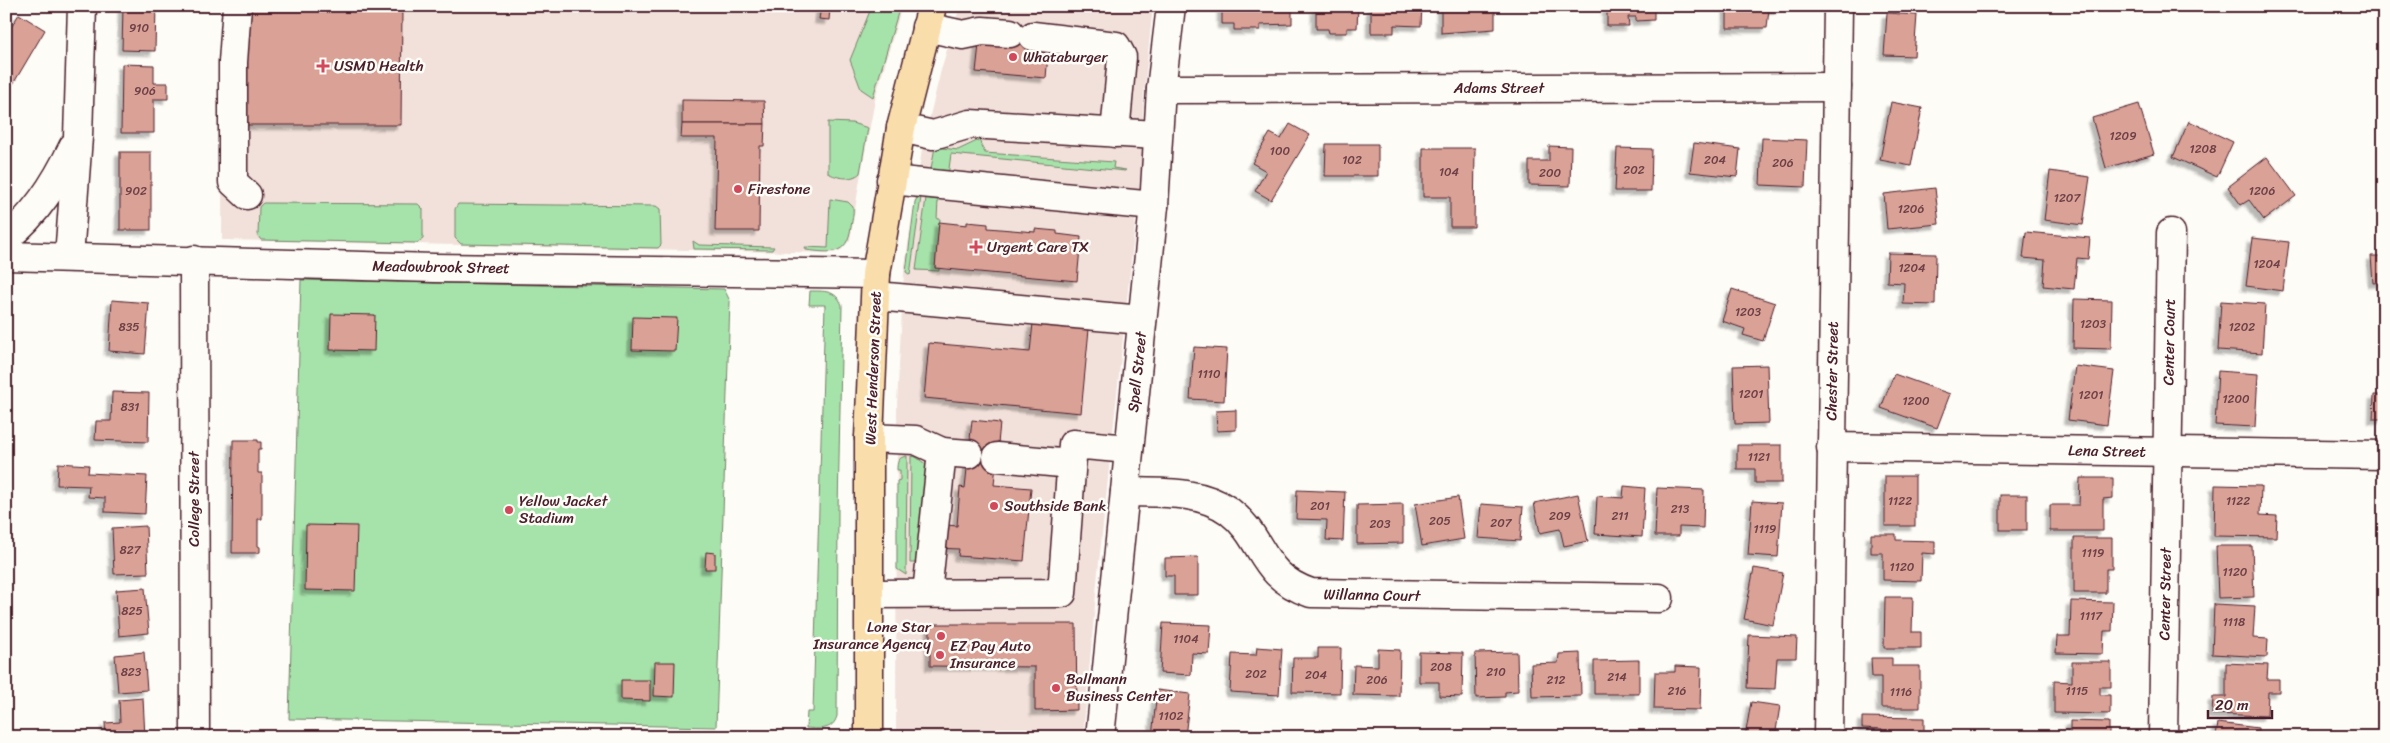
<svg xmlns="http://www.w3.org/2000/svg" width="2390" height="743" font-family="Sriracha,sans-serif">
	<defs>
		<filter id="shadow"><feDropShadow dx="-4.5" dy="4.5" stdDeviation="1" flood-color="#0004"/></filter>
	</defs>
	<rect width="100%" height="100%" fill="#fdfcf7"/>
	<filter id="ink" filterUnits="userSpaceOnUse"><feTurbulence type="fractalNoise" baseFrequency=".02" numOctaves="2"/><feDisplacementMap in="SourceGraphic" scale="10" xChannelSelector="R" yChannelSelector="G"/><feConvolveMatrix kernelMatrix="1 2 1 2 8 2 1 2 1" color-interpolation-filters="sRGB"/></filter>
	<g filter="url(#ink)">
		<!-- built -->
		<g fill="#f2e1da">
			<path d="M223,6H902L876,95L861,173L850,240L841,250L833,253L222,240Z"/>
			<path d="M960,6H1153L1144,93L1141,169L1098,572L1083,737H896L897,403L904,272L922,149L941,70Z"/>
		</g>
		<!-- green -->
		<g fill="#a6e3aa" stroke="#78816a">
			<path d="M872,6H900L873,97L861,89L850,60Z"/>
			<path d="M828,122L852,123L868,128L860,173C852,181 837,178 828,173Z"/>
			<path d="M979,140L985,153L1114,162L1113,168L1126,170L1125,171L951,154L948,176L930,174L935,147L958,150Z"/>
			<path d="M921,197L910,275L906,272L915,202L917,198Z"/>
			<path d="M926,198L938,200L937,219H940L935,268H939V271L916,270Z"/>
			<path d="M830,199L848,202L853,207C854,213 852,220 851,227C847,256 831,253 806,250L805,247L828,248Z"/>
			<path d="M263,203L418,204L423,209V239L417,243L261,240L258,236L259,207Z"/>
			<path d="M458,204L656,206L660,209L661,245L658,248L461,244L455,238V209Z"/>
			<path d="M693,241L699,245L774,247L772,250L694,249Z"/>
			<path d="M301,280L724,289L730,301L716,727L289,719Z"/>
			<path d="M810,291C824,291 836,290 842,305L838,510L837,716C833,731 819,729 806,728L807,712H813L825,305H809Z"/>
			<path d="M907,456L906,575L897,569V481L900,480V470H897C897,462 898,457 907,456Z"/>
			<path d="M911,456L916,457L928,466L922,563H910Z"/>
		</g>
		<!-- building -->
		<g fill="#daa196" stroke="#4a1f2b" filter="url(#shadow)">
			<path d="M123,6H156L155,51L122,50Z"/>
			<path d="M245,6H402L401,125H246Z"/>
			<path d="M1222,6H1292V24L1260,25V30H1234V24H1222Z"/>
			<path d="M1316,6H1358L1357,28H1347V33H1329L1328,29H1316Z"/>
			<path d="M1371,6H1422L1421,26L1394,25V33H1371Z"/>
			<path d="M1441,6H1495V29L1441,33Z"/>
			<path d="M1607,6H1654V20L1636,21V17H1628L1629,26H1607Z"/>
			<path d="M1727,6H1780V9H1769L1767,28H1727Z"/>
			<path d="M821,7L830,8L829,20L819,19Z"/>
			<path d="M1887,13L1917,15L1914,56L1884,55Z"/>
			<path d="M19,14L45,30L6,96V36Z"/>
			<path d="M1011,24L1034,26L1049,42L1046,78L976,72L980,35Z"/>
			<path d="M122,64L154,65V83H168V99H154V133H121Z"/>
			<path d="M682,100L764,101L765,124H682Z"/>
			<path d="M1891,102L1922,108L1911,166L1880,160Z"/>
			<path d="M2139,104L2154,154L2106,168L2092,118Z"/>
			<path d="M2189,121L2233,142L2217,177L2173,157Z"/>
			<path d="M682,124H765L764,146H760L759,231H715L717,138H681Z"/>
			<path d="M1290,124L1310,135L1271,200L1255,191L1266,171L1252,163L1270,133L1281,139Z"/>
			<path d="M1762,138L1807,140L1805,187L1760,185Z"/>
			<path d="M1694,143L1740,149L1737,177L1690,172Z"/>
			<path d="M1326,144H1378V176H1325Z"/>
			<path d="M1549,146L1571,147L1570,186L1529,185V161H1549Z"/>
			<path d="M1423,148H1475L1474,227H1450V197H1423Z"/>
			<path d="M1617,148L1652,149L1651,191H1615Z"/>
			<rect x="120" y="152" width="31" height="78"/>
			<path d="M2267,157L2296,196L2264,220L2249,200L2241,205L2228,187Z"/>
			<path d="M2050,171L2090,177L2083,225L2044,220Z"/>
			<path d="M1935,188L1939,224L1887,229L1884,194Z"/>
			<path d="M939,222L967,225V222L988,224V228L1035,232V229L1057,231V234L1081,237L1077,281L935,268Z"/>
			<path d="M2026,232L2090,238L2088,259L2077,258L2074,289L2043,286L2045,260L2023,258Z"/>
			<path d="M2252,238L2289,242L2283,291L2246,286Z"/>
			<path d="M1888,253L1936,254L1935,305L1903,304L1904,283L1887,282Z"/>
			<path d="M2371,256H2384V282L2373,283Z"/>
			<path d="M1732,289L1775,303L1763,341L1743,335L1745,329L1722,321Z"/>
			<path d="M2074,299L2112,300L2111,349L2073,348Z"/>
			<path d="M112,300L149,303L145,354L109,351Z"/>
			<path d="M2221,301L2265,304L2262,353L2218,350Z"/>
			<path d="M331,314L375,315L374,351L330,350Z"/>
			<path d="M633,317L677,318L675,351L632,350Z"/>
			<path d="M1033,323L1089,329L1081,413L924,398L929,343L1030,352Z"/>
			<path d="M1194,347L1227,349L1224,401L1190,399Z"/>
			<path d="M1767,365L1769,423L1735,424L1733,366Z"/>
			<path d="M2075,366L2114,371L2107,425L2068,420Z"/>
			<path d="M2218,371L2258,374L2255,427L2215,425Z"/>
			<path d="M1894,374L1950,394L1937,428L1881,408Z"/>
			<path d="M112,392L149,393L148,442L95,440L96,421H111Z"/>
			<path d="M2374,395H2384V419H2373Z"/>
			<path d="M1236,410V430L1217,431L1216,411Z"/>
			<path d="M972,420L1000,423L994,485L1031,488L1024,561L958,556L959,549L935,548L937,524L957,526L960,487L965,488Z"/>
			<path d="M233,440H258V442H261V449H258V473H262V519H258V546L260,547V552L257,553H232Z"/>
			<path d="M1737,445H1782V483H1755V469H1737Z"/>
			<path d="M58,463L89,465L88,473L147,476L145,514L105,512V498L88,497L89,486L57,485Z"/>
			<rect x="1885" y="476" width="30" height="50"/>
			<path d="M2080,478H2113V498L2103,499V531H2050V505H2079Z"/>
			<path d="M6,481L12,509L6,510Z"/>
			<path d="M2215,485L2261,486L2260,515L2277,516L2276,537L2214,536Z"/>
			<path d="M1624,486L1645,488L1642,537L1595,534L1597,496L1623,498Z"/>
			<path d="M1657,488L1704,490L1703,528L1679,527V536H1655Z"/>
			<path d="M1297,490L1345,492L1343,541L1326,540L1327,520L1296,519Z"/>
			<path d="M1578,494L1588,541L1564,546L1560,529L1540,533L1534,503Z"/>
			<rect x="2000" y="495" width="27" height="35"/>
			<path d="M1458,497L1464,539L1422,546L1415,504Z"/>
			<path d="M1752,501L1782,503L1778,557L1748,555Z"/>
			<path d="M1403,504V543L1357,544V505Z"/>
			<path d="M1481,504L1523,507L1520,541L1478,538Z"/>
			<path d="M306,525L357,526L355,591L305,590Z"/>
			<path d="M146,526L148,573L114,574L112,528Z"/>
			<path d="M1871,534H1896V540L1935,541V554L1922,553L1921,581L1883,580V553H1871Z"/>
			<path d="M2074,538H2112V569H2106V593H2074Z"/>
			<path d="M2216,546H2252L2254,597L2218,598Z"/>
			<path d="M706,552L715,553V569H705Z"/>
			<path d="M1198,557V595H1174V576H1165V558Z"/>
			<path d="M1754,568L1783,573L1773,625L1744,619Z"/>
			<path d="M145,588L149,633L119,636L116,590Z"/>
			<path d="M1885,597H1913L1912,632H1921V648H1884Z"/>
			<path d="M2071,601L2113,602L2112,631H2104L2103,654L2056,653L2057,636H2070Z"/>
			<path d="M2214,604L2255,606L2253,638L2268,639L2267,657L2212,654Z"/>
			<path d="M1163,623L1211,625L1209,654L1192,653L1191,675L1160,673Z"/>
			<path d="M930,624H1076L1077,710L1035,711V667L930,666Z"/>
			<path d="M1749,635L1797,637L1796,658H1777L1775,689L1747,688Z"/>
			<path d="M1257,647L1282,649L1279,695L1230,692L1232,654L1256,655Z"/>
			<path d="M1318,648H1341L1340,693L1292,692L1293,658H1318Z"/>
			<path d="M1378,649L1400,650L1399,696L1353,695L1354,665L1378,666Z"/>
			<path d="M144,652L147,690L118,692L115,655Z"/>
			<path d="M1419,652L1463,653L1462,697L1439,696V682H1419Z"/>
			<path d="M1517,652L1518,691L1505,692V697L1476,698L1475,653Z"/>
			<path d="M1580,653L1581,696L1532,697L1531,664L1558,663L1559,654Z"/>
			<path d="M6,657H11L9,690H6Z"/>
			<path d="M1871,658H1892V666H1920V708H1881V677H1872Z"/>
			<path d="M1639,660V694H1594V661Z"/>
			<path d="M655,662H675L674,697L654,696Z"/>
			<path d="M2072,662H2111V687H2100V695H2110V714L2054,713V681L2072,682Z"/>
			<path d="M2226,663L2268,665L2267,679H2279V692H2268L2267,716L2212,714L2213,697H2226Z"/>
			<path d="M1675,666L1701,667L1700,710L1654,709L1655,672H1675Z"/>
			<path d="M621,680H650V701L621,700Z"/>
			<path d="M1157,690L1190,694L1185,737H1152Z"/>
			<path d="M143,698L145,737H106L105,723L120,722L119,700Z"/>
			<path d="M1751,702L1780,706L1775,737H1745Z"/>
			<path d="M1862,717L1924,718V737H1882V729L1862,728Z"/>
			<path d="M2070,721L2109,722V737H2070Z"/>
			<path d="M2218,723L2258,728V737H2216Z"/>
		</g>
		<g fill="none" stroke-linecap="round" stroke-linejoin="round">
			<!-- minor casing -->
			<g stroke="#4a1f2b" stroke-width="31">
				<g id="minor">
					<path d="M237,6L233,62V182L247,195"/>
					<path d="M926,27L963,35L982,31L1010,33"/>
					<path d="M1033,36L1116,46L1122,57L1115,133"/>
					<path d="M1161,89L1837,87"/>
					<path d="M901,128L933,135L970,124L1157,135"/>
					<path d="M891,180L1154,206"/>
					<path d="M6,238C37,214 57,181 73,147"/>
					<path d="M6,256L434,268L876,274"/>
					<path d="M69,257L78,137L82,6"/>
					<path d="M194,260L195,737"/>
					<path d="M876,296L1142,320"/>
					<path d="M869,438L916,440L942,452L969,454"/>
					<path d="M1831,447L2384,455"/>
					<path d="M997,457L1071,464"/>
					<path d="M1125,492C1160,493 1200,490 1229,511C1266,539 1258,575 1311,593L1659,598"/>
					<path d="M927,593L942,452"/>
					<path d="M869,594L1062,593L1073,444L1129,449"/>
					<path d="M1100,737L1154,206L1161,89L1171,6"/>
					<path d="M1828,737L1838,6"/>
					<path d="M2163,737L2171,233"/>
				</g>
			</g>
			<!-- major casing -->
			<g stroke="#4a1f2b" stroke-width="31">
				<path id="major" d="M869,737V438L876,274L901,128L932,6"/>
			</g>
			<!-- minor -->
			<use href="#minor" stroke="#fdfcf7" stroke-width="28"/>
			<!-- major -->
			<use href="#major" stroke="#f9deab" stroke-width="28"/>
		</g>
	</g>
	<!-- markers -->
	<g fill="#d1495b" stroke="#fdfcf7" stroke-width="2">
		<circle cx="1013" cy="57" r="5"/>
		<path d="M320.5 58.5h5v5h5v5h-5v5h-5v-5h-5v-5h5z"/>
		<circle cx="738" cy="189" r="5"/>
		<path d="M973.5 239.5h5v5h5v5h-5v5h-5v-5h-5v-5h5z"/>
		<circle cx="994" cy="506" r="5"/>
		<circle cx="509" cy="510" r="5"/>
		<circle cx="941" cy="636" r="5"/>
		<circle cx="940" cy="655" r="5"/>
		<circle cx="1056" cy="688" r="5"/>
	</g>
	<g text-anchor="middle" stroke-width="5" stroke-linejoin="round" paint-order="stroke">
		<!-- number labels -->
		<g font-size="12" fill="#6e4046">
			<text x="139" y="32">910</text>
			<text x="145" y="95">906</text>
			<text x="2123" y="140">1209</text>
			<text x="2203" y="153">1208</text>
			<text x="1280" y="155">100</text>
			<text x="1352" y="164">102</text>
			<text x="1715" y="164">204</text>
			<text x="1783" y="167">206</text>
			<text x="1634" y="174">202</text>
			<text x="1449" y="176">104</text>
			<text x="1550" y="177">200</text>
			<text x="136" y="195">902</text>
			<text x="2262" y="195">1206</text>
			<text x="2067" y="202">1207</text>
			<text x="1911" y="213">1206</text>
			<text x="2267" y="268">1204</text>
			<text x="1912" y="272">1204</text>
			<text x="1748" y="316">1203</text>
			<text x="2093" y="328">1203</text>
			<text x="129" y="331">835</text>
			<text x="2242" y="331">1202</text>
			<text x="1209" y="378">1110</text>
			<text x="1751" y="398">1201</text>
			<text x="2091" y="399">1201</text>
			<text x="2236" y="403">1200</text>
			<text x="1916" y="405">1200</text>
			<text x="130" y="411">831</text>
			<text x="1759" y="461">1121</text>
			<text x="1900" y="505">1122</text>
			<text x="2238" y="505">1122</text>
			<text x="1320" y="510">201</text>
			<text x="1680" y="513">213</text>
			<text x="1560" y="520">209</text>
			<text x="1620" y="520">211</text>
			<text x="1440" y="525">205</text>
			<text x="1501" y="527">207</text>
			<text x="1380" y="528">203</text>
			<text x="1765" y="533">1119</text>
			<text x="130" y="554">827</text>
			<text x="2093" y="557">1119</text>
			<text x="1902" y="571">1120</text>
			<text x="2235" y="576">1120</text>
			<text x="132" y="615">825</text>
			<text x="2091" y="620">1117</text>
			<text x="2234" y="626">1118</text>
			<text x="1186" y="643">1104</text>
			<text x="1441" y="671">208</text>
			<text x="131" y="676">823</text>
			<text x="1496" y="676">210</text>
			<text x="1256" y="678">202</text>
			<text x="1316" y="679">204</text>
			<text x="1617" y="681">214</text>
			<text x="1377" y="684">206</text>
			<text x="1556" y="684">212</text>
			<text x="1677" y="695">216</text>
			<text x="2077" y="695">1115</text>
			<text x="1901" y="696">1116</text>
			<text x="1171" y="720">1102</text>
		</g>
		<!-- poi labels -->
		<g font-size="15" fill="#4a1f2b" stroke="#fdfcf7" text-anchor="start">
			<text x="1023" y="62">Whataburger</text>
			<text x="334" y="71">USMD Health</text>
			<text x="748" y="194">Firestone</text>
			<text x="987" y="252">Urgent Care TX</text>
			<text x="519" y="506">Yellow Jacket<tspan x="519" dy="17">Stadium</tspan></text>
			<text x="1004" y="511">Southside Bank</text>
			<text x="931" y="632" text-anchor="end">Lone Star<tspan x="931" dy="17">Insurance Agency</tspan></text>
			<text x="950" y="651">EZ Pay Auto<tspan x="950" dy="17">Insurance</tspan></text>
			<text x="1066" y="684">Ballmann<tspan x="1066" dy="17">Business Center</tspan></text>
		</g>
		<!-- street labels -->
		<g font-size="15" fill="#4a1f2b" stroke="#fdfcf7">
			<text x="1499" y="93">Adams Street</text>
			<text transform="translate(441 267) rotate(1)" y="5">Meadowbrook Street</text>
			<text transform="translate(2169 342) rotate(-89)" y="5">Center Court</text>
			<text transform="translate(873 368) rotate(-88)" y="5">West Henderson Street</text>
			<text transform="translate(1832 371) rotate(-89)" y="5">Chester Street</text>
			<text transform="translate(1137 372) rotate(-84)" y="5">Spell Street</text>
			<text transform="translate(2107 451) rotate(1)" y="5">Lena Street</text>
			<text transform="translate(194 499) rotate(-90)" y="5">College Street</text>
			<text transform="translate(2165 594) rotate(-89)" y="5">Center Street</text>
			<text transform="translate(1372 595) rotate(1)" y="5">Willanna Court</text>
		</g>
	</g>
	<!-- margin -->
	<rect width="2390" height="743" fill="none" stroke="#fdfcf7" stroke-width="25"/>
	<rect x="12" y="12" width="2365" height="718" fill="none" stroke="#4a1f2b" stroke-width="2" filter="url(#ink)"/>
	<!-- scale -->
	<path d="M2208 710v8h64v-8" fill="none" stroke="#4a1f2b" stroke-width="2.5"/>
	<text x="2215" y="710" font-size="15" fill="#4a1f2b" stroke="#fdfcf7" stroke-width="4" paint-order="stroke">20 m</text>
</svg>
